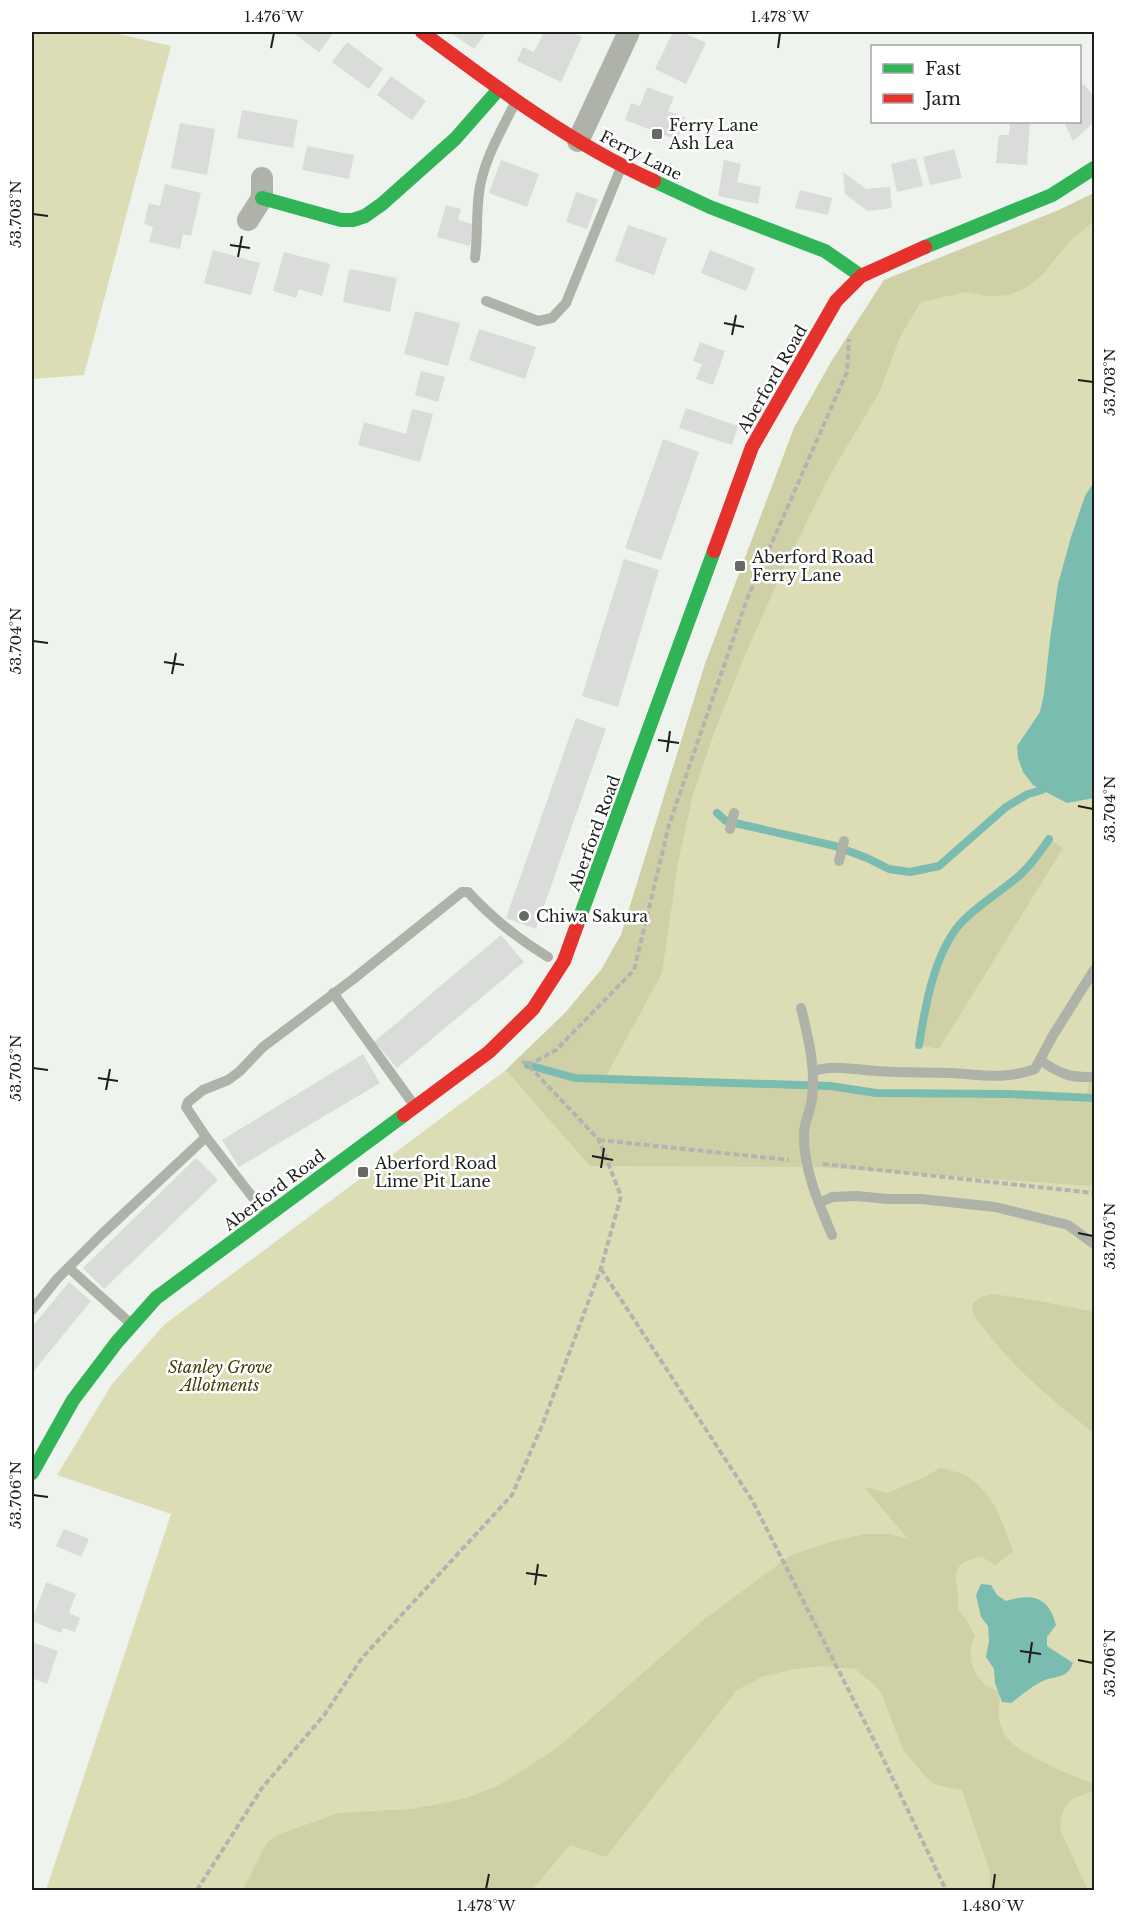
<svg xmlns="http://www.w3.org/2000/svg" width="1126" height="1922" font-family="'Libre Baskerville',serif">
	<rect width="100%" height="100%" fill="#eff3ee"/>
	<!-- green -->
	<g fill="#dcdcb5">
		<path d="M32,32H110L171,46L84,375L32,379Z"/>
		<path d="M1094,193V1890H46L171,1514L57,1475L112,1384L165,1324L506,1070L566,1012L601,970L621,935L705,664L794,428L831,362L884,280L1059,210Z"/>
	</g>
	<!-- forest -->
	<g fill="#d0d0a7">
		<path d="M1094,193V221L1068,243L1044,273L1029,286L1010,295L988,296L966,292L921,302L900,337L879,393L831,473L782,572L743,660L716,728L693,794L678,863L662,973L605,1078L830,1086L876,1093L1008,1094L1086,1098L1094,1060V1186L816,1167L590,1166L506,1070L566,1012L601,970L621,935L705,664L794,428L831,362L884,280L1059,210Z"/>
		<path d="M1049,839L1063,848L939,1049L919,1045C925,1007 934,954 960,924C977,905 1001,892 1020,875C1032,864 1040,852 1049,839Z"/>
		<path d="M993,1294L1039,1301L1094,1312V1433C1057,1404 1014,1369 986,1331C982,1326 975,1319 973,1312C972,1309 973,1306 973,1303L981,1297Z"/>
		<path d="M940,1468C947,1470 956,1471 963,1474C994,1492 1002,1520 1013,1552L995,1565L982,1557C942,1562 961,1584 958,1609L965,1618L975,1636C966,1652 971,1671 984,1684C989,1688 996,1690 1001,1692C993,1730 1006,1743 1037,1759C1056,1769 1075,1777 1094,1784V1792C1071,1795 1058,1807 1061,1832L1088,1890H990V1872L962,1790L936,1785L925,1776L903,1750L881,1692L870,1681L855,1669L823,1666L795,1669L764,1676L737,1690L606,1857L570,1845L532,1890H243L266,1844L277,1835L339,1813L411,1809L439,1804L466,1798L498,1786L557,1748L701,1622L791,1555L831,1542L865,1534H889L908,1539L864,1487L888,1493L925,1477Z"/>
	</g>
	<!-- water -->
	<g fill="#7bbcb0">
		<path d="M1094,482V798L1067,803L1042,790L1033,785L1023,772L1018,758L1017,746L1040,712L1044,694L1050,639L1058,584L1071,537L1085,496Z"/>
		<path d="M981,1584L991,1585L997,1595L1006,1601C1031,1593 1049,1596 1056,1625L1047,1637V1646L1073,1663C1068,1678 1057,1676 1045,1680C1033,1685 1022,1695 1011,1703L1002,1702L995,1683L994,1669L986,1657L989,1641L988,1626L981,1617L976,1595Z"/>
	</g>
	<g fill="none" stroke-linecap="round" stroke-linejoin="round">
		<!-- stream -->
		<g stroke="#7bbcb0" stroke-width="8">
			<path d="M717,813L726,821L835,846L867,858L889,869L910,872L939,866L1006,807L1028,794L1042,790"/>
			<path d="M919,1045C925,1007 934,954 960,924C977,905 1001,892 1020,875C1032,864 1040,852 1049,839"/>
			<path d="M528,1065L575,1078L830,1086L876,1093L1008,1094L1094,1098"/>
		</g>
	</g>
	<!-- building -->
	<g fill="#d9dcd9">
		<path d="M292,32H334L319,52Z"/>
		<path d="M450,32H487L474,49Z"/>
		<path d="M544,32H570L582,37L561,82L517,61L523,47L534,52Z"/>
		<path d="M673,32H682L706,43L686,84L655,69Z"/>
		<path d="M347,42L383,69L369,89L332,62Z"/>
		<path d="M391,76L426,101L412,120L377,95Z"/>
		<path d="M1084,84L1094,96V122L1073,141L1064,122H1080V89Z"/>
		<path d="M647,87L674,97L668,111L686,118L677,140L625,120L631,103L640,106Z"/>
		<path d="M242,110L298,120L293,148L237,138Z"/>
		<path d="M1010,122H1030L1027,165L996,163L999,135H1009Z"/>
		<path d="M180,123L215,129L207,175L171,168Z"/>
		<path d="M307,146L354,155L349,179L302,170Z"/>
		<path d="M954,149L962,178L930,185L923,157Z"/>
		<path d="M916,158L923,186L897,192L891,164Z"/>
		<path d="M501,160L539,174L527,207L489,193Z"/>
		<path d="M724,160L741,164L737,182L761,187L758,204L718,196Z"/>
		<path d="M843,172L866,189L890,187L892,208L868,211L845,194Z"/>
		<path d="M165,184L201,193L191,236L183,234L180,249L149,242L153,227L144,224L149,203L160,206Z"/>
		<path d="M800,190L832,198L828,215L795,208Z"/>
		<path d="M576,192L598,199L587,229L566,222Z"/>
		<path d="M446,205L461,209L458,220L475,225L470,246L437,237Z"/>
		<path d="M628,225L667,238L654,275L615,261Z"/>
		<path d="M213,250L260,263L251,295L204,283Z"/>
		<path d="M710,250L755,268L746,291L701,273Z"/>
		<path d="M284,252L330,264L322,296L299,289L296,298L273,291Z"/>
		<path d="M349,269L397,278L390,312L343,302Z"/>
		<path d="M415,311L460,323L448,366L404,354Z"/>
		<path d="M479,329L536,347L525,379L469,360Z"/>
		<path d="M700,342L725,351L713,385L696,379L702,364L693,361Z"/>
		<path d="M421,371L445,377L438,402L415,395Z"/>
		<path d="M686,408L738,426L732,445L679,428Z"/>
		<path d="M412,409L433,414L420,462L358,445L364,422L406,434Z"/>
		<path d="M663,439L699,452L661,560L625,548Z"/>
		<path d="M624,559L659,570L618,707L582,696Z"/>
		<path d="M576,718L606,729L536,929L506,918Z"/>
		<path d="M501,935L524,962L397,1068L374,1042Z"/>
		<path d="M363,1054L380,1083L239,1167L222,1140Z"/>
		<path d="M196,1158L218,1180L104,1289L83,1268Z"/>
		<path d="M69,1282L91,1301L32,1373V1327Z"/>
		<path d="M64,1529L89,1539L81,1557L56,1546Z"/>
		<path d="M46,1582L76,1594L69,1613L80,1618L75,1632L63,1628L61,1633L32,1621Z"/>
		<path d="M32,1642L58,1651L47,1684L32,1678Z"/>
	</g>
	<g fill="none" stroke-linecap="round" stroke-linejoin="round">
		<!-- path -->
		<g stroke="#b2b5af" stroke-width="4" stroke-dasharray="6 3" stroke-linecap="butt">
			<path d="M528,1065L556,1050L634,970L669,825L747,599L847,372L849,339"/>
			<path d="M599,1140L789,1160"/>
			<path d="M823,1164L1094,1193"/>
			<path d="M601,1269L752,1500L881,1754L946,1890"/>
			<path d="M197,1890L262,1788L325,1714L362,1658L512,1495L543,1423L601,1268L621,1196L599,1140L528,1065L521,1060"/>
		</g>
		<!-- lane -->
		<g stroke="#aeb2a8" stroke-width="10">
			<path d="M475,258C478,236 476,215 479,193C483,161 501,131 515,103"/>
			<path d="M486,301L538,321L552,318L566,303L620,170"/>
			<path d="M730,829L734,813"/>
			<path d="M839,861L844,841"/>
			<path d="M333,993L414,1105"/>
			<path d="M801,1008C808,1037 816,1067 812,1098C811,1110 804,1122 804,1134C803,1168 819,1204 832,1235"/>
			<path d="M1040,1060C1060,1074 1070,1078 1094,1077"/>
			<path d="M813,1071C836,1064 854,1070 877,1071C902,1073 927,1072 952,1073C983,1075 1004,1080 1035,1069L1052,1037L1094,970"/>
			<path d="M206,1137L264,1212"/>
			<path d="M819,1203L832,1197L856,1196L888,1199H921L995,1207L1068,1225L1094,1244"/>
			<path d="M69,1268L129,1322"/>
			<path d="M32,1310L57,1279L102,1234L206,1137L186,1107L188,1102L203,1090L228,1080L239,1072L263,1047L352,980L462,892H468C492,918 518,939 548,957"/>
		</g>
		<!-- street -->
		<g stroke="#aeb2a8" stroke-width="22">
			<path d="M578,141L629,32"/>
			<path d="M248,220L262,198V178"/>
		</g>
		<!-- fast -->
		<g stroke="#30b455" stroke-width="14">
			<path d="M654,181L710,207L825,251L861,276"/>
			<path d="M262,198L341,220H353L365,216L382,204L455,139L499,89"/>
			<path d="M925,247L1052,195L1094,168"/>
			<path d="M577,925L714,551"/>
			<path d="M32,1473L73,1400L117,1342L156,1298L404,1115"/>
		</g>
		<!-- jam -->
		<g stroke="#e5322d" stroke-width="14">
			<path d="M422,32C496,87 570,143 654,181"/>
			<path d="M714,551L752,447L836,301L861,276L925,247"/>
			<path d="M404,1115L489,1052L533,1009L564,961L577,925"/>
		</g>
	</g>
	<!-- ticks -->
	<path fill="none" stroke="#1c1f1c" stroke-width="2" d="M271,48L274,33M778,48L780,33M33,214L48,216M230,245L250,248M238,257L242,236M724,323L744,327M732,335L736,315M1078,380L1093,382M33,641L48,643M164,662L184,665M172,674L176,653M658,740L679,743M667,752L670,731M1078,806L1093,809M33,1068L48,1070M98,1078L118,1081M106,1090L110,1069M592,1156L613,1160M601,1168L604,1148M1078,1233L1093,1236M33,1495L48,1497M526,1573L547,1576M535,1585L538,1564M1020,1651L1041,1654M1078,1660L1093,1663M1029,1663L1032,1642M486,1889L489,1874M993,1889L995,1874"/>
	<!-- markers -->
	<g fill="#666966" stroke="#fff" stroke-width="2">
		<rect x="651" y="128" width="12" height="12" rx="3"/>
		<rect x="734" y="560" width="12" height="12" rx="3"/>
		<circle cx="524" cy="916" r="6"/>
		<rect x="357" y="1166" width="12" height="12" rx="3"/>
	</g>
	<g text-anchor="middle" stroke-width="5" stroke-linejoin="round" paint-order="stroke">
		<!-- poi labels -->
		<g font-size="16" fill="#1c1f1c" stroke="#fff" text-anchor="start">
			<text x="669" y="131">Ferry Lane<tspan x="669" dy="18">Ash Lea</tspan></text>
			<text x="752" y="563">Aberford Road<tspan x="752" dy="18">Ferry Lane</tspan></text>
			<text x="536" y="922">Chiwa Sakura</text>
			<text x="375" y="1169">Aberford Road<tspan x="375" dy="18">Lime Pit Lane</tspan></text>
		</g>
		<!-- street labels -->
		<g font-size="16" fill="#1c1f1c" stroke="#fff">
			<text transform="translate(641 155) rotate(27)" y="6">Ferry Lane</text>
			<text transform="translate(772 379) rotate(-60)" y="6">Aberford Road</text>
			<text transform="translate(594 833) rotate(-70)" y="6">Aberford Road</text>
			<text transform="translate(274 1190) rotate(-37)" y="6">Aberford Road</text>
		</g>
		<!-- park labels -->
		<g font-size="16" font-style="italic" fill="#3e3a00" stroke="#fff">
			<text x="220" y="1373">Stanley Grove<tspan x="220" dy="18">Allotments</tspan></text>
		</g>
	</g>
	<!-- border -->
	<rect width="1126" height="1922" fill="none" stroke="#ffffff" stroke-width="66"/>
	<!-- legend -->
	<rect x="871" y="45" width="210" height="78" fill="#ffffff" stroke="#a4a5a4" stroke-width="1.5"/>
	<rect x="883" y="64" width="30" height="9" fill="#30b455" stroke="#a4a5a4" stroke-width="1.5"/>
	<text x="925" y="75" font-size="18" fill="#1c1f1c">Fast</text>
	<rect x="883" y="94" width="30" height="9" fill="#e5322d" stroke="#a4a5a4" stroke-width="1.5"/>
	<text x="925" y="105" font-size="18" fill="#1c1f1c">Jam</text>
	<rect x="33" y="33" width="1060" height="1856" fill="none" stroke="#1c1f1c" stroke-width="2"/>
	<g font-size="15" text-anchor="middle" fill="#1c1f1c">
		<text x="274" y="22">1.476°W</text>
		<text x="780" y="22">1.478°W</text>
		<text transform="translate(16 214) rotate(-90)" y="5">53.703°N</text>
		<text transform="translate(1110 382) rotate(-90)" y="5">53.703°N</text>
		<text transform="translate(16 641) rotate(-90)" y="5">53.704°N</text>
		<text transform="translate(1110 809) rotate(-90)" y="5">53.704°N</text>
		<text transform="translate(16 1068) rotate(-90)" y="5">53.705°N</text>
		<text transform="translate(1110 1236) rotate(-90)" y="5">53.705°N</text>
		<text transform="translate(16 1495) rotate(-90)" y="5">53.706°N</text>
		<text transform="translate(1110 1663) rotate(-90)" y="5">53.706°N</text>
		<text x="486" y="1911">1.478°W</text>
		<text x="993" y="1911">1.480°W</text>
	</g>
</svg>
